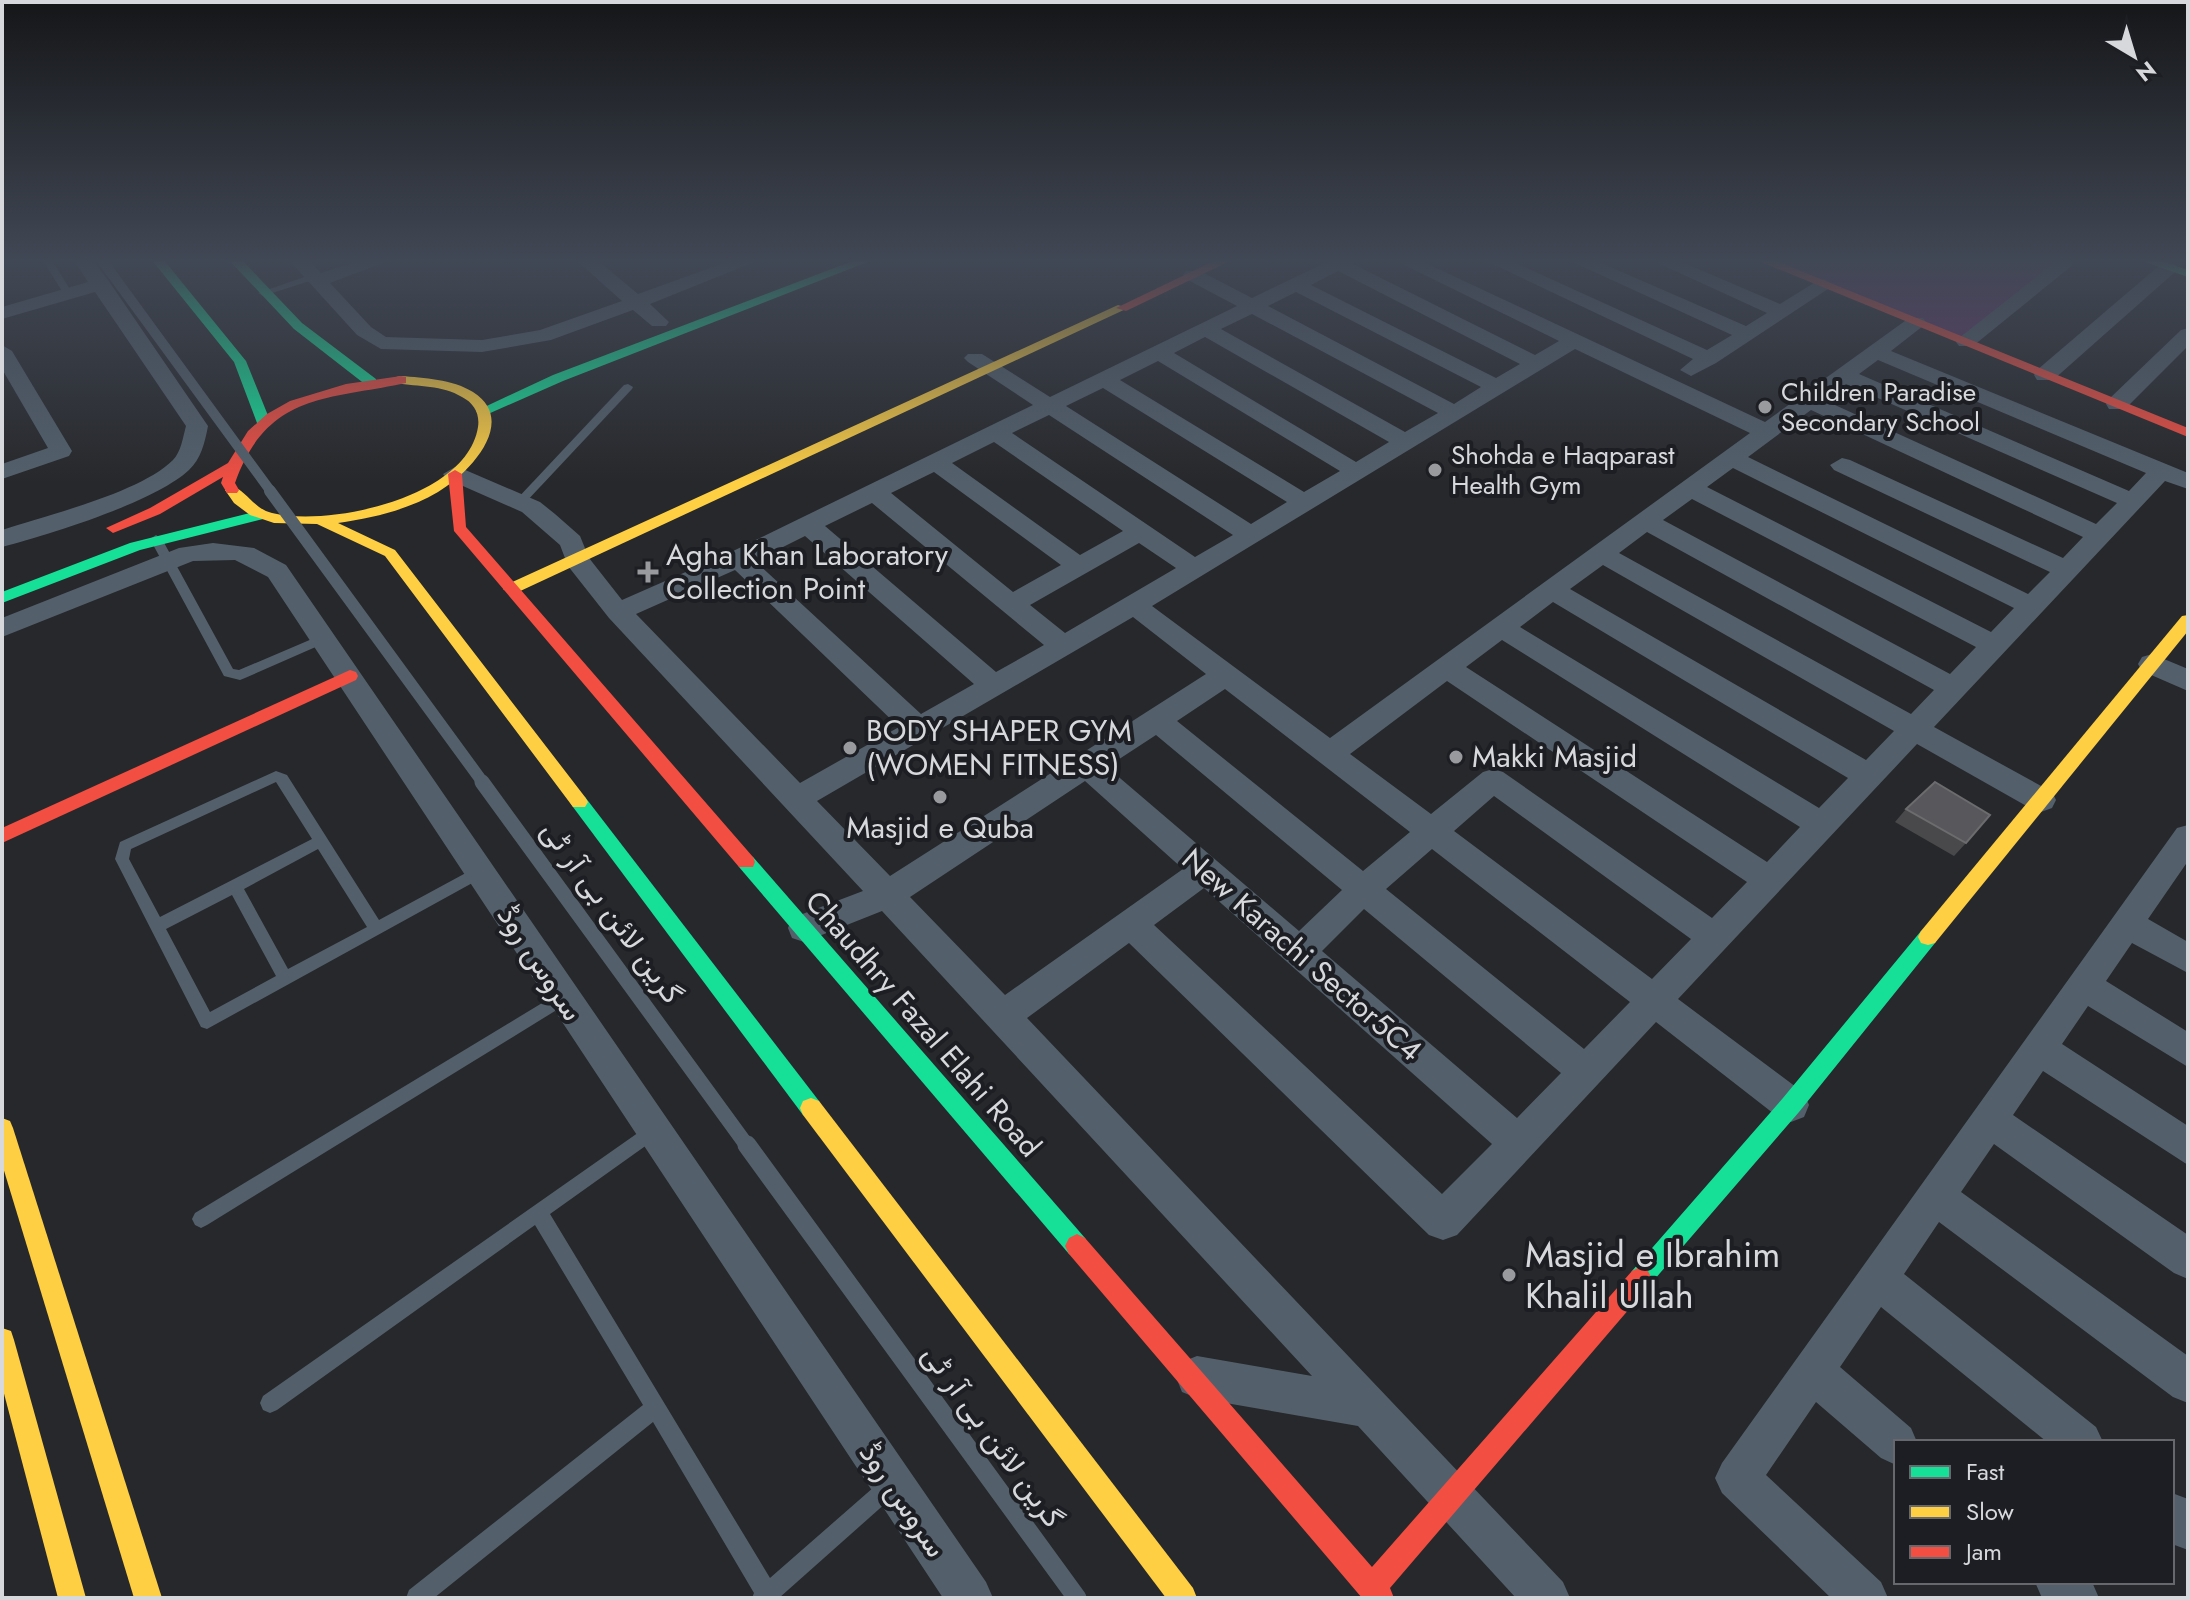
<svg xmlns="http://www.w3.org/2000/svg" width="2190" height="1600" font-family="Jost,Vazirmatn,sans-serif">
	<rect width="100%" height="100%" fill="#27282b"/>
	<!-- green -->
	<path fill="#64356a" d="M1760,259H2071L1966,342Z"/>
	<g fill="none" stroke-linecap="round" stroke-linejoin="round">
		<!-- lane -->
		<g fill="#53606c" fill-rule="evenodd">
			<path d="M42,259H51L73,294L71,296H65Z"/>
			<path d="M313,274L318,277L316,279L263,296L258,293Z"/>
			<path d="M628,384L633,387L632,389L524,504H516V500L624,385Z"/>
			<path d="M156,535L162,539L233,669L239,670L319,636H327L329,639L327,642L245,678L240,680L224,676L150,539Z"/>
			<path d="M276,771L287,775L379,920L475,868L480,866L485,868L487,872L485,876L207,1029L201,1027L115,859L120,842ZM276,782L312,839L160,917L129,859L131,849ZM318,849L367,927L288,969L244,889ZM232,895L276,976L210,1012L166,929Z"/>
			<path d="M562,991L568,993L570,998L568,1003L207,1225L201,1228L195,1225L192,1219L195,1213Z"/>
			<path d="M652,1123L658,1125L661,1131L658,1137L550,1214L770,1578L882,1480L889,1477L896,1480L899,1487L896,1494L779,1598H752L754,1593L653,1422L434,1598H406L409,1590L643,1405L535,1225L277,1410L270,1413L263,1410L260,1403L263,1396Z"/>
		</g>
		<!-- street -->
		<g fill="#53606c" fill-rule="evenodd">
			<path d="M73,259H92L108,280L208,426C205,442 201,459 189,470C155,502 48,535 2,547V530C47,515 140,493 173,460C181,452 183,437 186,426L95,292L2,319V307L88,282Z"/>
			<path d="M288,259H308L321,273L364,259H393L330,283L371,327L386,337L482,340L540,330L622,301L575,259H596L638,294L735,259H762L650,304L669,322L666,326H652L633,310L551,340L482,352L381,349L357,335Z"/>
			<path d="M1333,259H1357L1353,264L1535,355L1559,341L1392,259H1417L1765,422L1909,318H1923L1926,322L1923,326L1891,351L2188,473V489L2165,481L1934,727L2052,792L2056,800L2052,808L2041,812L2030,808L1917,744L1678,999L1804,1093L1809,1105L1804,1117L1791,1122L1778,1117L1656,1022L1457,1235L1443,1240L1429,1235L1129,943L1027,1018L1563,1582L1570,1598H1516L1358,1426L1197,1398L1182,1392L1176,1377L1182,1362L1197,1356L1312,1376L882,911L804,942L792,938L788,928L792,918L863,891L609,618L568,566L560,545L522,512L447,479L443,474L455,467L463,469L540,502L555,514L580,536L589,558L622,600L729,553L1033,405L968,362L964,358L968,354H982L1050,397L1237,306L1186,279L1183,275L1186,271H1200L1252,298ZM1338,271L1520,364L1496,378L1311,285ZM1296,292L1481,387L1454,404L1268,306ZM1252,314L1438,413L1405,432L1221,329ZM1205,337L1389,442L1356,462L1174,353ZM1575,349L1750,433L1330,738L1152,606ZM1878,360L2146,473L2129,491L1859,374ZM1158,361L1340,471L1304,492L1120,380ZM1846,384L2117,503L2096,524L1824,400ZM1103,388L1287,502L1251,524L1066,406ZM1811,410L2083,537L2063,558L1850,460L1842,458L1830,465L1834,470L2050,572L2028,594L1748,457ZM1049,415L1233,535L1195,557L1012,433ZM994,442L1123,531L1080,555L952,463ZM1733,468L2014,608L1991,632L1707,487ZM934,472L1061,565L1013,592L891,493ZM1692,499L1976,647L1950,674L1663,520ZM872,503L1044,645L996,672L825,526ZM1647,532L1934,690L1911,714L1619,553ZM805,536L974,684L921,714L755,561ZM1139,543L1176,568L1065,633L1030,605ZM1603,565L1894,731L1866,760L1570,589ZM735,570L899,727L800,783L636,614ZM1553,602L1848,778L1819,808L1520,627ZM1133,617L1206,674L890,876L817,801ZM1502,640L1800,827L1767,862L1466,667ZM1447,681L1747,882L1712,918L1503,772L1493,769L1483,772L1431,814L1350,754ZM1225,689L1410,832L1363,871L1177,721ZM1156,735L1342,890L1299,931L1107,767ZM1085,781L1183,869L1005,995L910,897ZM1494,796L1691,939L1652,979L1454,831ZM1432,849L1630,1002L1584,1049L1386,889ZM1204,888L1492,1144L1442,1194L1154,925ZM1364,909L1561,1073L1517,1118L1322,951Z"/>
			<path d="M1482,259H1507L1707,350L1732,335L1566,259H1592L1746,326L1767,313L1649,259H1675L1780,304L1817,281L1824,279L1834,285L1716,363L1691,376L1680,370L1693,359Z"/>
			<path d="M2059,259H2080L1973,346H1959L1956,342L1959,338Z"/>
			<path d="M2168,262L2175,264L2178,268L2175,272L2053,380H2037L2034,375L2037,370L2161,264Z"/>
			<path d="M2188,328V346L2125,409H2109L2106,404L2109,399L2181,330Z"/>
			<path d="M2,345L12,351L72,451L69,456L2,479V464L48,448L2,369Z"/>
			<path d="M213,543L254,548L286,565L986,1582L993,1598H943L268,577L235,560L193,561L2,637V618L179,548Z"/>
			<path d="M2152,654L2188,669V691L2142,671L2138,664L2142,657Z"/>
			<path d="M2188,825V861L2148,919L2188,942V973L2132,943L2106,981L2188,1032V1067L2088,1006L2062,1044L2188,1126V1165L2043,1071L2013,1115L2188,1235V1279L2174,1273L1994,1144L1961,1192L2188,1356V1403L2173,1397L1939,1222L1904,1274L2096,1427L2103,1442H2047L1881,1307L1840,1367L1911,1428L1917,1442H1896V1465L1881,1458L1816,1402L1766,1475L1881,1582L1888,1598H1831L1722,1493L1715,1478L1722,1463L2177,828Z"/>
			<path d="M2172,1493L2188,1499V1550L2172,1544Z"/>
			<path d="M2035,1582H2092L2099,1598H2042Z"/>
		</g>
		<!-- fast -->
		<g fill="#16e098" fill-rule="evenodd">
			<path d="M151,259H163L246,361L271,423L269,426H259L257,423L234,362Z"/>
			<path d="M228,259H241L302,323L376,379V385H366L294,329Z"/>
			<path d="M858,259H875L563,381L488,414H478L476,411L553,375Z"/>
			<path d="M2137,259H2155L2188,270V277Z"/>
			<path d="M258,511L263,513V519L140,550L2,603V592L130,543Z"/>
			<path d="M579,795L585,797L819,1101L822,1108L819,1115L811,1118L803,1115L573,807L570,802L573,797Z"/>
			<path d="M746,854L753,857L1085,1238L1089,1246L1085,1254L1077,1258L1069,1254L739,867L737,862L739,857Z"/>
			<path d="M1928,929L1935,931L1938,937L1935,943L1799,1112L1648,1287L1640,1291L1632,1287L1628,1279L1632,1271L1783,1098L1921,931Z"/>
		</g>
		<!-- slow -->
		<g fill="#ffcf43" fill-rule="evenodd">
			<path d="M1118,305L1128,308L516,593L511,594L503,589L506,585Z"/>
			<path d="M401,376C424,378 452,379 473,392C519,421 469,474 438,492C407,510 373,518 338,523L395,550L585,797L588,802L585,807H573L385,556L317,524L274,523L250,515L234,503L225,490L232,486C247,491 254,509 272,513C329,527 467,498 478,427C480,414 474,403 462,397C442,385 419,387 396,383V377Z"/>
			<path d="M2188,615V631L1935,943L1928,945L1921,943L1918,937L1921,931L2182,616Z"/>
			<path d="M811,1098L819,1101L1193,1588L1197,1598H1166L803,1115L800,1108L803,1101Z"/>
			<path d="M2,1118L10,1121L13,1128L162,1598H134L2,1164Z"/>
			<path d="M2,1328L11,1331L14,1340L86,1598H58L2,1386Z"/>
		</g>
		<!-- jam -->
		<g fill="#f24e42" fill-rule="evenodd">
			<path d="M1218,259H1234L1126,311L1116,308Z"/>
			<path d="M1754,259H1771L2188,428V437Z"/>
			<path d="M401,376L406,377V383C326,400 267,393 235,483L239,490L237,493H227L221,483L223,477L160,514L113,533L106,528L150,508L228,463L248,431L267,414L290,401L346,384Z"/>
			<path d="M455,470L462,474L466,527L753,857L755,862L753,867H739L454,531L448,474Z"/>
			<path d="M350,670L356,672L358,676L356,680L2,843V828Z"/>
			<path d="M1077,1234L1085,1238L1372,1567L1632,1271L1640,1267L1648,1271L1652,1279L1648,1287L1390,1588L1394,1598H1362L1069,1254L1065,1246L1069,1238Z"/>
		</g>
		<!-- lane-bridge-far3 -->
		<path stroke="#53606c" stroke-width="10" d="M101,259L272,493"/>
		<!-- lane-bridge-far2 -->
		<path stroke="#53606c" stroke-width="12" d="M270,491L484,784"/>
		<!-- lane-bridge-far1 -->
		<path stroke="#53606c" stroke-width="15" d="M482,782L748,1147"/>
		<!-- lane-bridge -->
		<path stroke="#53606c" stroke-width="19" d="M747,1145L1077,1598"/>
	</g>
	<!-- wall -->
	<path fill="#49484b" d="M1906,809L1966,843L1954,856L1895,822Z"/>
	<!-- building -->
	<path fill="#58575b" stroke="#6c6c6f" stroke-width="2" d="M1935,782L1990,815L1966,843L1906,809Z"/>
	<!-- sky -->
	<linearGradient id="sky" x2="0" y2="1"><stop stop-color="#151618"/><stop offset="0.54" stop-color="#414855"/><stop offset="1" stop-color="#414855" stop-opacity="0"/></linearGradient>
	<rect width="2190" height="483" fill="url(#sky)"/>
	<!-- markers -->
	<g fill="#999a9e" stroke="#1c1e23" stroke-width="3">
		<circle cx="1765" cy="407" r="8"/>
		<circle cx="1435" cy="470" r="8"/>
		<path d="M644 560h8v8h8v8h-8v8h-8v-8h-8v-8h8z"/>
		<circle cx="850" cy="748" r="8"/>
		<circle cx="1456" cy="757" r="8"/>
		<circle cx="940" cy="797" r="8"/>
		<circle cx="1509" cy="1275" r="8"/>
	</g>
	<g text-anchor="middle" stroke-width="8" stroke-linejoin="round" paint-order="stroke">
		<!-- far-poi labels -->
		<g font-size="26" fill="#d6d8dc" stroke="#1c1e23" text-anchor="start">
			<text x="1781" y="401">Children Paradise<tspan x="1781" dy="30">Secondary School</tspan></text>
			<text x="1451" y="464">Shohda e Haqparast<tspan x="1451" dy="30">Health Gym</tspan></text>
		</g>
		<!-- poi labels -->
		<g font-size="30" fill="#d6d8dc" stroke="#1c1e23" text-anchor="start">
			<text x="666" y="565">Agha Khan Laboratory<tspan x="666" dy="34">Collection Point</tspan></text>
			<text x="866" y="741">BODY SHAPER GYM<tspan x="866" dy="34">(WOMEN FITNESS)</tspan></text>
			<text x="1472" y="767">Makki Masjid</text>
			<text x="940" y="838" text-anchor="middle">Masjid e Quba</text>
		</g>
		<!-- street labels -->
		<g font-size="30" fill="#d6d8dc" stroke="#1c1e23">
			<text transform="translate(612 912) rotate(54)" y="10">گرین لائن بی آر ٹی</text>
			<text transform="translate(1302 955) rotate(41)" y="10">New Karachi Sector5C4</text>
			<text transform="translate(540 963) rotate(57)" y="10">سروس روڈ</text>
			<text transform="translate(923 1024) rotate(49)" y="10">Chaudhry Fazal Elahi Road</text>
			<text transform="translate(993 1436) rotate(54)" y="10">گرین لائن بی آر ٹی</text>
			<text transform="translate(903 1500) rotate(56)" y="10">سروس روڈ</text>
		</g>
		<!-- near-poi labels -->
		<g font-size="36" fill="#d6d8dc" stroke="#1c1e23" text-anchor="start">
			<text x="1525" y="1267">Masjid e Ibrahim<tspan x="1525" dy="41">Khalil Ullah</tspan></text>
		</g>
	</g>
	<!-- border -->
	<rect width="2190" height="1600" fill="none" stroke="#d6d8dc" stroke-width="8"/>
	<!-- legend -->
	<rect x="1894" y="1440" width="280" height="144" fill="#1c1e23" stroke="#66686d" stroke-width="2"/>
	<rect x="1910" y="1466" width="40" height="12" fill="#16e098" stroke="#66686d" stroke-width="2"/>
	<text x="1966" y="1480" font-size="24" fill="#d6d8dc">Fast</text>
	<rect x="1910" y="1506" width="40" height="12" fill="#ffcf43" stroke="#66686d" stroke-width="2"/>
	<text x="1966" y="1520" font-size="24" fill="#d6d8dc">Slow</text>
	<rect x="1910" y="1546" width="40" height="12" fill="#f24e42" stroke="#66686d" stroke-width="2"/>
	<text x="1966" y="1560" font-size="24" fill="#d6d8dc">Jam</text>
	<!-- north arrow -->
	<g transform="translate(2134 56) rotate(142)" stroke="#1c1e23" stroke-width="6" paint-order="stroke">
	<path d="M0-6L14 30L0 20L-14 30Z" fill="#d6d8dc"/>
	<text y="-12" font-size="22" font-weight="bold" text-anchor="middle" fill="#d6d8dc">N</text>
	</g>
</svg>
